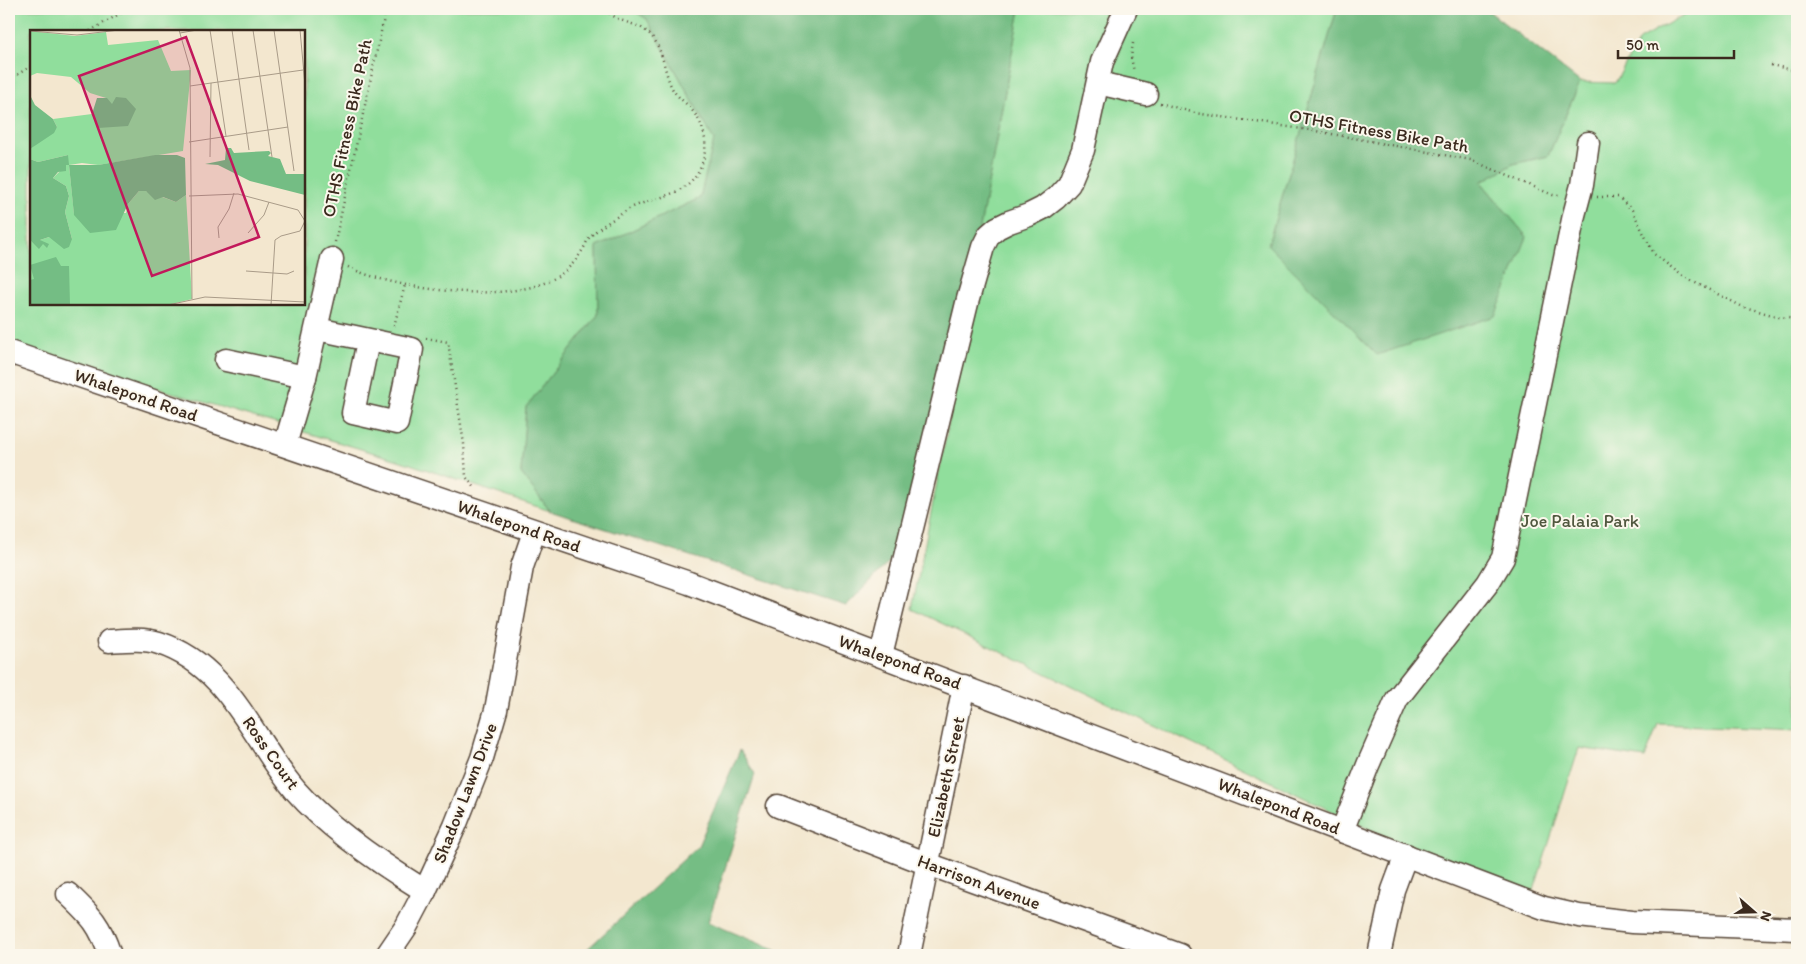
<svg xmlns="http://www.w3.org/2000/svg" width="1806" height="964" font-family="Itim,sans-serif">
	<rect width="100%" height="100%" fill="#fbf7ec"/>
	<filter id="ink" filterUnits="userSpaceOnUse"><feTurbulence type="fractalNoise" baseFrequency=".02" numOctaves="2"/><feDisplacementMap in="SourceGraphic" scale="10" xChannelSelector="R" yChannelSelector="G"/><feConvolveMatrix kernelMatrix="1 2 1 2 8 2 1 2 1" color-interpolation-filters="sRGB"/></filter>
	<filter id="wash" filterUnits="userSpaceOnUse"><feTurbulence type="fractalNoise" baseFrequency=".0096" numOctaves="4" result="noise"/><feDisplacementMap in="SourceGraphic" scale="20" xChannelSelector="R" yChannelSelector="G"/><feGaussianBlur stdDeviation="1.12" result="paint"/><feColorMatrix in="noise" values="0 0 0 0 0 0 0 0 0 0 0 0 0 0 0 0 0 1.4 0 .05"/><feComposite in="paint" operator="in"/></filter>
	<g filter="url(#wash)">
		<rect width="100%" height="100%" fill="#f3e7cf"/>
		<!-- green -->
		<g fill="#90de9c" stroke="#66845d" fill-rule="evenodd">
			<path d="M9,9H631L647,19L714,140L700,198L597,247L598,315L526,407L521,473L550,511L401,461L9,344ZM31,31H304V304H31Z"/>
			<path d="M1020,9H1337L1268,245L1527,237L1481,182L1513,164L1548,156L1580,82L1615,83L1639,40L1694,9H1797V730L1658,724L1645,758L1579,748L1529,906L912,609L957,380L980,228Z"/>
		</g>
		<!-- forest -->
		<g fill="#74bd84" stroke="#587451">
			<path d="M631,9H1020L980,228L957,380L895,556L846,606L550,511L521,473L526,407L598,315L597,247L700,198L714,140L647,19Z"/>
			<path d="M1337,9H1486L1580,82L1548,156L1513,164L1481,182L1527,237L1495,316L1377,355L1268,245Z"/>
			<path d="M740,750L755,774L708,922L787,955H581L698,846Z"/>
		</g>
	</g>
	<g filter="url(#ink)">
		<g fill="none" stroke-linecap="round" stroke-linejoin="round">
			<!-- minor casing -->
			<g stroke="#574639" stroke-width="25">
				<g id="minor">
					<path d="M1098,83L1146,94"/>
					<path d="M317,329L412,349L397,423L353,413L368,341"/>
					<path d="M9,352L689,583L1544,908L1579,916L1632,922L1797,929"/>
					<path d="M226,360L305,377"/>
					<path d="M285,445L305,377L332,259"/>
					<path d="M109,641C125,640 143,638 159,643C230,666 252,740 296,791C329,829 383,865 425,891"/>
					<path d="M881,655L968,299L983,247L989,235L997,228L1009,222L1029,215L1043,208L1056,198L1069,184L1083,150L1102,62L1126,9"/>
					<path d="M778,806L928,864L1180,955"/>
					<path d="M1342,831L1368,765L1397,699L1488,583L1503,558L1574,215L1582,185L1588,143"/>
					<path d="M68,894C91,916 100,924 110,955"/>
					<path d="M387,955L406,927L425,891L455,826L482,758L496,710L522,567L534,532"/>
					<path d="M909,955L964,686"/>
					<path d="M1379,955L1393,890L1406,855"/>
				</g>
			</g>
			<!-- path -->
			<g stroke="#574639" stroke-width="2.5" stroke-dasharray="1 4" stroke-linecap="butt">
				<path d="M90,31L128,9"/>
				<path d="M1133,43L1131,57L1134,72"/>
				<path d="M1771,65L1797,71"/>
				<path d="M9,80L31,66"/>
				<path d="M1160,103L1195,113L1316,131L1471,160L1553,195L1559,196"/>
				<path d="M1597,197H1618L1632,210L1654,254L1684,277L1741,306L1779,317L1797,319"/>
				<path d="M335,242L386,9"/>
				<path d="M348,267C395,290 512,306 558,276C568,270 577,260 583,249C586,245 587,239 591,236C599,227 611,221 621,214C642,198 674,200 692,180C711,158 709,128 690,108C684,101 676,96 672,88C663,70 663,43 646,31C639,25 627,23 618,19C613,16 608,12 603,9"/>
				<path d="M394,326L405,285"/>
				<path d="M426,338L448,342L464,444L466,477L476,489"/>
			</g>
			<!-- minor -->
			<use href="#minor" stroke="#fff" stroke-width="22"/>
		</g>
	</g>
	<g text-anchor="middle" stroke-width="4" stroke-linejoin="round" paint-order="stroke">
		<!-- street labels -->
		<g font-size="18" fill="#3b2a1e" stroke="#fbf7ec">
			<text transform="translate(347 128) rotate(-78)" y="6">OTHS Fitness Bike Path</text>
			<text transform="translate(1379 131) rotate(10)" y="6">OTHS Fitness Bike Path</text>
			<text transform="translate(136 395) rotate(19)" y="6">Whalepond Road</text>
			<text transform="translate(519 526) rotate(19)" y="6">Whalepond Road</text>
			<text transform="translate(900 662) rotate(20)" y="6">Whalepond Road</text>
			<text transform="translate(271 753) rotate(55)" y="6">Ross Court</text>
			<text transform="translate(946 777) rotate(-78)" y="6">Elizabeth Street</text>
			<text transform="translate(465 793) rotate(-69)" y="6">Shadow Lawn Drive</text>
			<text transform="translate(1279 806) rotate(21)" y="6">Whalepond Road</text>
			<text transform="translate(979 882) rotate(20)" y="6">Harrison Avenue</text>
		</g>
		<!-- park labels -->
		<g font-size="18" fill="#50573e" stroke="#fbf7ec">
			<text x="1580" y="527">Joe Palaia Park</text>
		</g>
	</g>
	<!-- overview -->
	<g transform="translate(30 30)">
		<rect width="275" height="275" fill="#f3e7cf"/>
		<path d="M0,1L45,6L76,2L78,15L128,10L141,41L161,40L153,121L68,135L52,133L39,135L44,184L96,183L98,174L109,161H116L146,172L156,165L162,269L138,275H0V210L9,218L12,214L10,210L19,207L42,209L35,182L39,166L36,156L23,148L36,135L38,125L8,132L0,129V119L27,97L23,89L62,84L68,98L82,75L76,68L60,63L41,47L7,43L0,46Z" fill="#90de9c"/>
		<path d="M0,65L5,75L23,89L27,97L24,103L0,119ZM86,67L96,68L106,79L98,96L68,98L62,84L67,68H77L82,74ZM196,118H201L204,123L239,121L241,123L238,126L250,129L256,144H274L275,165L220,151L188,135L175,134L195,130ZM38,125L39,135H68L125,125H147L155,128L156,165L146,172L133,167L125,170L116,161H109L98,174L86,200L60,203L44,185L39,135H36V141L28,142L23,148L36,156L39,166L35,182L42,209L39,217L34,219L19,207L10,210L19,214L17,218L13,214L9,219L0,210V129L8,132ZM26,227L31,236H39L40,275H0V250L4,249L0,235Z" fill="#74bd84"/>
		<path fill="none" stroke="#a99b88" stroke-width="1" d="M149,0L160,38L162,269M180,0L196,106M202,0L219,120M223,0L242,127M244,0L264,141M270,0L275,55M0,1L47,5L89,0M150,3L167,0M160,56L273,40M159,112L258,97M180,127L181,53M159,166L208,164L268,180L275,191M218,203L234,185L239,172M189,208L188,197L199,179L204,163M216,241L257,244L264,241M138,275L175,267L275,272M241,275L245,210L251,206L270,201L275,191"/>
		<path fill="#c2185b" fill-opacity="0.15" stroke="#c2185b" stroke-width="2.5" d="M156,7L229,207L122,246L49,46Z"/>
		<rect width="275" height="275" fill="none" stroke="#3b2a1e" stroke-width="2.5"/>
	</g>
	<!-- margin -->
	<rect width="1806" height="964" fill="none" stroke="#fbf7ec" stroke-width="30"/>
	<!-- north arrow -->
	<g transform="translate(1754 912) rotate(110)" stroke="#fbf7ec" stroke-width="4" paint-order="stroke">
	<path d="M0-4L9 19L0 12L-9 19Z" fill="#3b2a1e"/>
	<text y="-8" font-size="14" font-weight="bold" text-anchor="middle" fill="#3b2a1e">N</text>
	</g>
	<!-- scale -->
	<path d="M1618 50v8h116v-8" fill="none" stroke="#3b2a1e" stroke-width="2.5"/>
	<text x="1626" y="50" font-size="15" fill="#3b2a1e" stroke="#fbf7ec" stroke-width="4" paint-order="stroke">50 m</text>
</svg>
